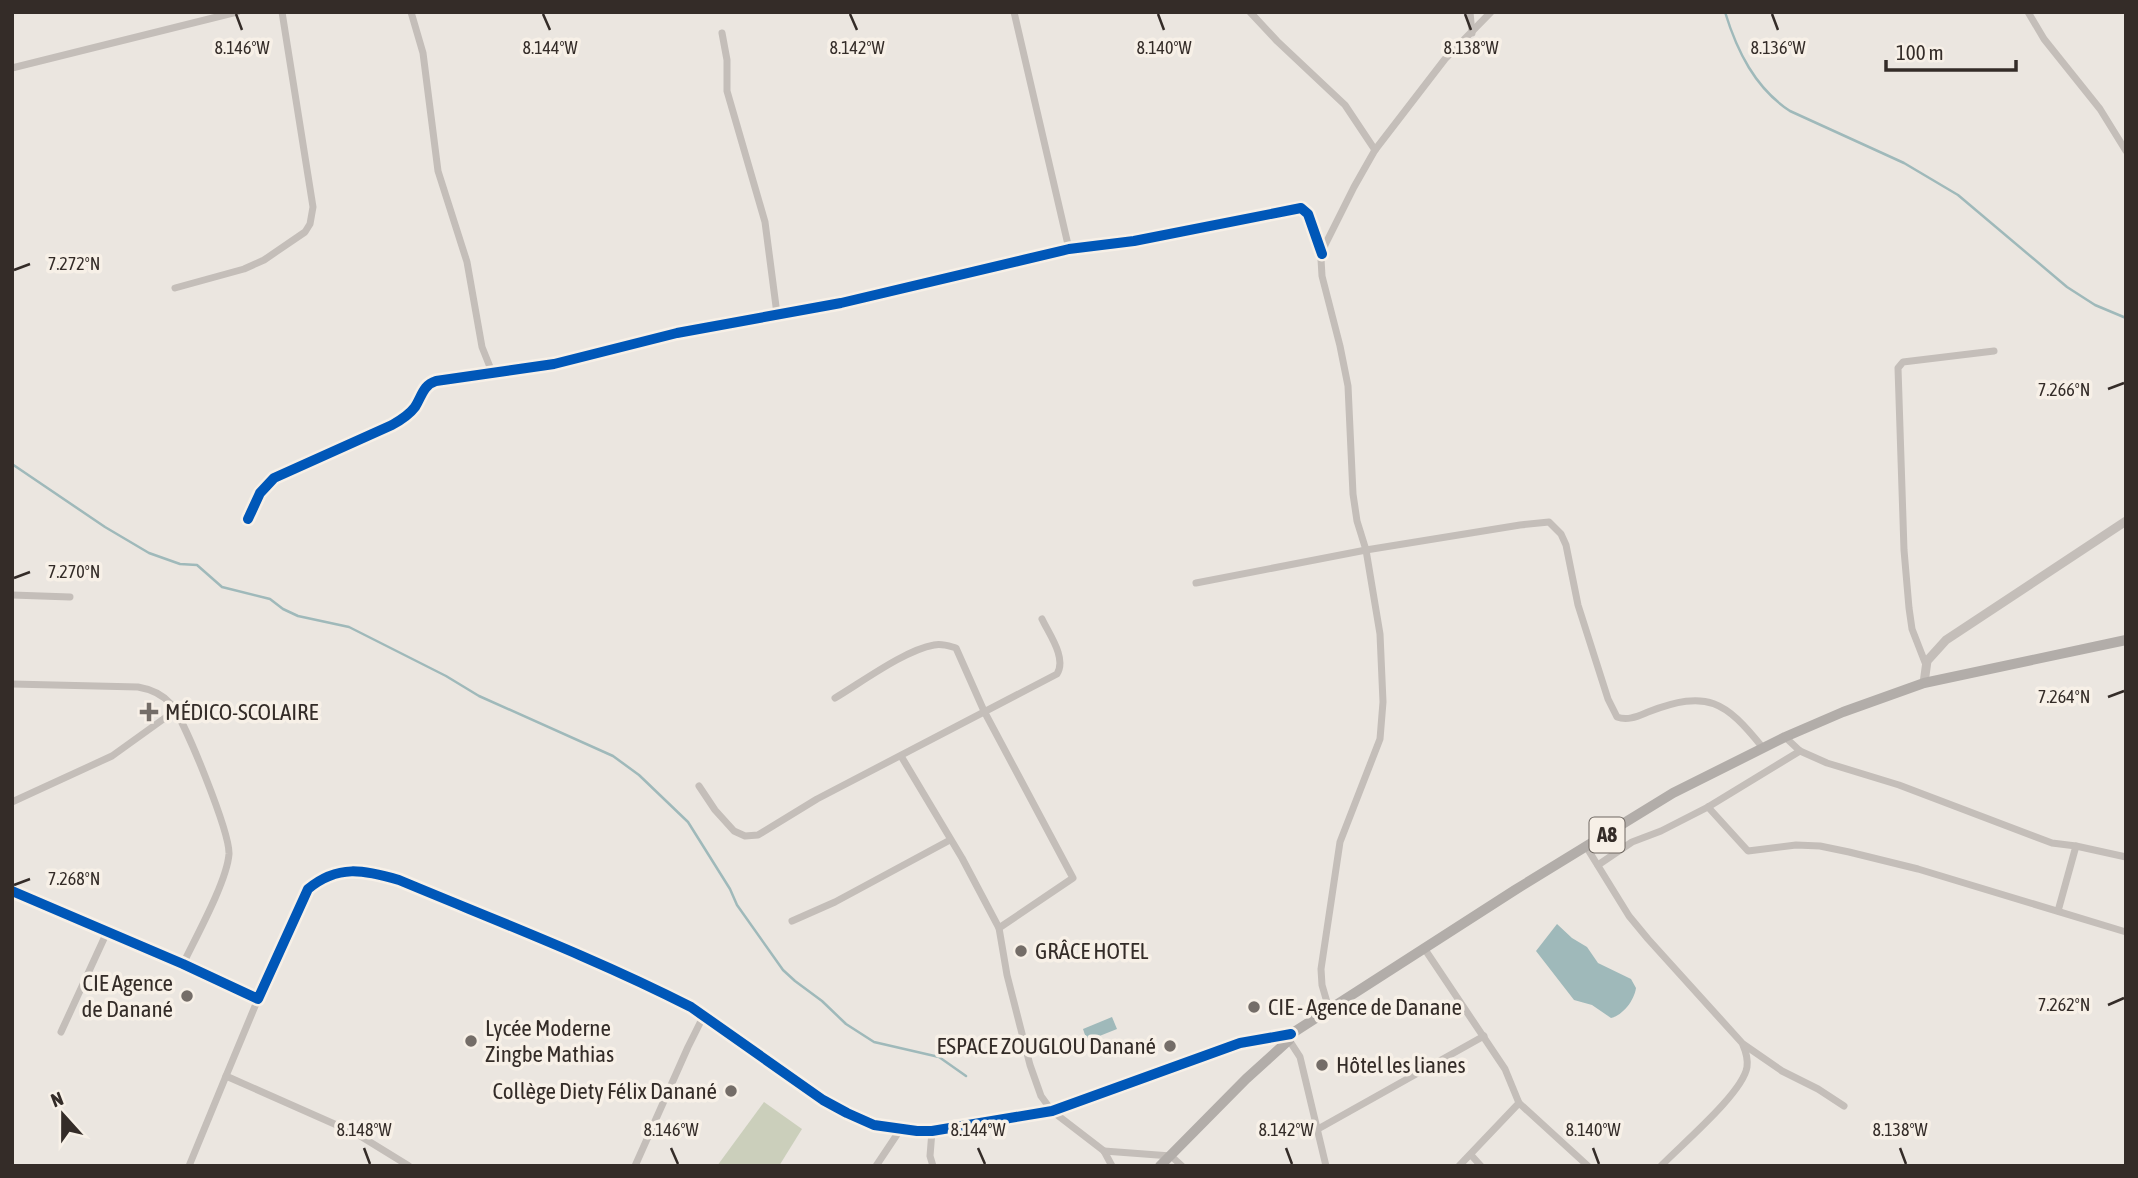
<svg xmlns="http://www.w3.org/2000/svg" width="2138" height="1178" font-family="'Asap Condensed',sans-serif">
	<rect width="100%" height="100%" fill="#ebe6e0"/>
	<!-- green -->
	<path fill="#cbcfbb" d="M764,1102L802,1129L779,1166H717Z"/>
	<!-- water -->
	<g fill="#9fb9ba">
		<path d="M1557,924L1572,938L1587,947L1598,963L1631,979L1636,988C1634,1001 1623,1015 1611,1018L1592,1005L1574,1000L1536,951Z"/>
		<path d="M1112,1017L1117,1029L1087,1041L1083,1029Z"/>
	</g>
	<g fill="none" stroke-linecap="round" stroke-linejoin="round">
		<!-- stream -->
		<g stroke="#9fb9ba" stroke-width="2.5">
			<path d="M1725,12C1737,51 1755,88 1790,111L1904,163L1958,195L2067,287L2095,305L2126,318"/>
			<path d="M12,464L105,527L149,553L180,564L197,565L222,587L270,599L283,609L298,616L349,627L446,676L479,696L613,756L639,775L688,822L730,889L737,905L783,970L795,981L822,1001L846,1024L874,1042L939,1057L966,1076"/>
		</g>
		<!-- minor -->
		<g stroke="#c4beb9" stroke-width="7">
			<path d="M411,12L423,53L438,171L467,262L482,347L492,372"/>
			<path d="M1014,12L1069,249"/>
			<path d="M1250,12L1277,41L1345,105L1375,150"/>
			<path d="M1470,12L1472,33"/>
			<path d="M2028,12L2044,39L2100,109L2126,151"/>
			<path d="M722,33L727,60V91L765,222L777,314"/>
			<path d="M12,68L237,12"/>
			<path d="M175,288L244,269L264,260L305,232L310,224L313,207L282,12"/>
			<path d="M248,519L260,493L274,478L392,425C401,420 409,415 415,407C422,396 423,385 436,381L554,364L677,333L841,303L1069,249L1134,241L1301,208L1308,214L1322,254"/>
			<path d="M1196,583L1366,550L1520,525L1549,522L1561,534L1566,545L1578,605L1608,699L1617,717C1628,721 1638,716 1648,712C1708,689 1725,701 1763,748"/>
			<path d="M12,595L70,597"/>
			<path d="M1926,665L1912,629L1909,608L1904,550L1898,368L1903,362L1994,351"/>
			<path d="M12,684L138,687C150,689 162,694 171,704C185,721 230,833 229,854C227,881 196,937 183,964"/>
			<path d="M835,698C862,682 905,650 934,645C942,643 949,646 956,648L984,711L1073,878L999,928L1007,975L1030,1065L1041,1096L1052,1111L1104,1151L1112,1166"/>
			<path d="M1785,737L1800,751L1827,763L1899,785L2052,843L2076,846L2126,857"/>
			<path d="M901,756L962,858L999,928"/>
			<path d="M699,786L715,810L734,831L745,836L758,835L817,799L1057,674C1067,658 1049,634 1042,619"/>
			<path d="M12,802L112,756L176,710"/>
			<path d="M1708,807L1748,851L1796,845L1820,846L1849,852L1918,869L2126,932"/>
			<path d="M1587,848L1629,916L1648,939L1743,1044L1782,1071L1818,1089L1844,1106"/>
			<path d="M1598,865L1632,842L1661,831L1708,807L1800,751"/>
			<path d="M2058,911L2076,846"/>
			<path d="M792,921L835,902L950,840"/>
			<path d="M1424,948L1505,1069L1519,1103L1459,1166"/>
			<path d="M258,999L226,1076L357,1134L409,1166"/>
			<path d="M1329,1009L1322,985L1321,969L1340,842L1380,739L1383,702L1380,634L1366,550L1357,521L1353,494L1348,386L1340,346L1322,276L1321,259L1325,245L1354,187L1375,150L1445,59L1491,12"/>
			<path d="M61,1032L107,932"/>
			<path d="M1289,1040L1300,1057L1326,1166"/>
			<path d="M1519,1103L1588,1166"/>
			<path d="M1318,1129L1484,1036"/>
			<path d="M932,1131L930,1156L933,1166"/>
			<path d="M1104,1151L1171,1156L1182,1166"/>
			<path d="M1471,1155L1481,1166"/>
			<path d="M189,1166L226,1076"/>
			<path d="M635,1166L688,1047L703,1017"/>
			<path d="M876,1166L900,1130"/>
			<path d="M1661,1166C1681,1145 1743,1093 1747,1067C1748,1060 1746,1052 1743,1045"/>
		</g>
		<!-- tertiary -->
		<g stroke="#c4beb9" stroke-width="9">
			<path d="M1924,683L1927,661L1946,640L2126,521"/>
			<path d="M12,891L183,964L258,999L308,889C338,864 364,870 399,880C497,921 597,959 691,1007L823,1100L847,1113L874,1125L917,1131H932L1052,1111L1240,1043L1291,1034"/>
		</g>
		<!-- primary -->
		<path stroke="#b2ada9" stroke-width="10" d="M1160,1166L1246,1079L1289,1040L1291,1034L1515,890L1673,793L1785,737L1843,712L1924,683L2126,640"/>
		<!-- cycleway casing -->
		<g stroke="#f7f0e7" stroke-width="15">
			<g id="cycleway">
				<path d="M248,519L260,493L274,478L392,425C401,420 409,415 415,407C422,396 423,385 436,381L554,364L677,333L841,303L1069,249L1134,241L1301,208L1308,214L1322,254"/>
				<path d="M12,891L183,964L258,999L308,889C338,864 364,870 399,880C497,921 597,959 691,1007L823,1100L847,1113L874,1125L917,1131H932L1052,1111L1240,1043L1291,1034"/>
			</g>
		</g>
		<!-- cycleway -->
		<use href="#cycleway" stroke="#0057b8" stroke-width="10"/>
	</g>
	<!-- ticks -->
	<path fill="none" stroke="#342c28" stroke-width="2.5" d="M236,14L242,30M543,14L550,30M850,14L857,30M1158,14L1164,30M1465,14L1471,30M1772,14L1778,30M14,270L30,264M2108,389L2124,383M14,578L30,572M2108,697L2124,691M14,885L30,879M2108,1005L2124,998M364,1148L370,1164M671,1148L678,1164M978,1148L985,1164M1286,1148L1292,1164M1593,1148L1599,1164M1900,1148L1906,1164"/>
	<!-- markers -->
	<g fill="#746d68" stroke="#f7f0e7" stroke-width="2.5">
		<path d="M145.5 701.5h7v7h7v7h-7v7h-7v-7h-7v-7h7z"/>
		<circle cx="1021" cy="951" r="7"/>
		<circle cx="187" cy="996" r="7"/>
		<circle cx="1254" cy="1007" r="7"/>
		<circle cx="471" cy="1041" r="7"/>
		<circle cx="1170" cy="1046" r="7"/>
		<circle cx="1322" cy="1065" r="7"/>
		<circle cx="731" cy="1091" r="7"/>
	</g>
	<g text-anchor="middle" stroke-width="7" stroke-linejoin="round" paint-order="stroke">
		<!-- shield labels -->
		<rect fill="#f7f0e7" stroke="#6e6761" stroke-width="2" x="1589.5" y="817.5" width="35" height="35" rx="5"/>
		<g font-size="21" font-weight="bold" fill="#342c28">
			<text x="1607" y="842">A8</text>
		</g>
		<!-- poi labels -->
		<g font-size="23" fill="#342c28" stroke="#f7f0e7" text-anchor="start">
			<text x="165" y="720">MÉDICO-SCOLAIRE</text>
			<text x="1035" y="959">GRÂCE HOTEL</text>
			<text x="173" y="991" text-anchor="end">CIE Agence<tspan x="173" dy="26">de Danané</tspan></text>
			<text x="1268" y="1015">CIE - Agence de Danane</text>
			<text x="485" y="1036">Lycée Moderne<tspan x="485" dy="26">Zingbe Mathias</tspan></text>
			<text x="1156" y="1054" text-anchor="end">ESPACE ZOUGLOU Danané</text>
			<text x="1336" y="1073">Hôtel les lianes</text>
			<text x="717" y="1099" text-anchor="end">Collège Diety Félix Danané</text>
		</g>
	</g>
	<g font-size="18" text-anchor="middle" fill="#342c28" stroke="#f7f0e7" stroke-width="7" stroke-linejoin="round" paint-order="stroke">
		<text x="242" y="54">8.146°W</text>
		<text x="550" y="54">8.144°W</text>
		<text x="857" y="54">8.142°W</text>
		<text x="1164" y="54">8.140°W</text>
		<text x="1471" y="54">8.138°W</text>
		<text x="1778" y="54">8.136°W</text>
		<text x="74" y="270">7.272°N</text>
		<text x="2064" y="396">7.266°N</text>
		<text x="74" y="578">7.270°N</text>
		<text x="2064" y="703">7.264°N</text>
		<text x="74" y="885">7.268°N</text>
		<text x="2064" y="1011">7.262°N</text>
		<text x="364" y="1136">8.148°W</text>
		<text x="671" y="1136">8.146°W</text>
		<text x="978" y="1136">8.144°W</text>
		<text x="1286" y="1136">8.142°W</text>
		<text x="1593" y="1136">8.140°W</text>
		<text x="1900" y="1136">8.138°W</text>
	</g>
	<!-- border -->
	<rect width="2138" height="1178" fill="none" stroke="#342c28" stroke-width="28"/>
	<!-- north arrow -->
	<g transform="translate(63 1115) rotate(339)" stroke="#f7f0e7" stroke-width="5" paint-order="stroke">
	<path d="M0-5L12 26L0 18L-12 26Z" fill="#342c28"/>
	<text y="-10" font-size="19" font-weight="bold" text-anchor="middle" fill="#342c28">N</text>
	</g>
	<!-- scale -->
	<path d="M1886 60v10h130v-10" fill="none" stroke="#342c28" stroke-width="3.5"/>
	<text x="1896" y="60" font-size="21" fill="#342c28" stroke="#f7f0e7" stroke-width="5" paint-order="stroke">100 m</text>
</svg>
